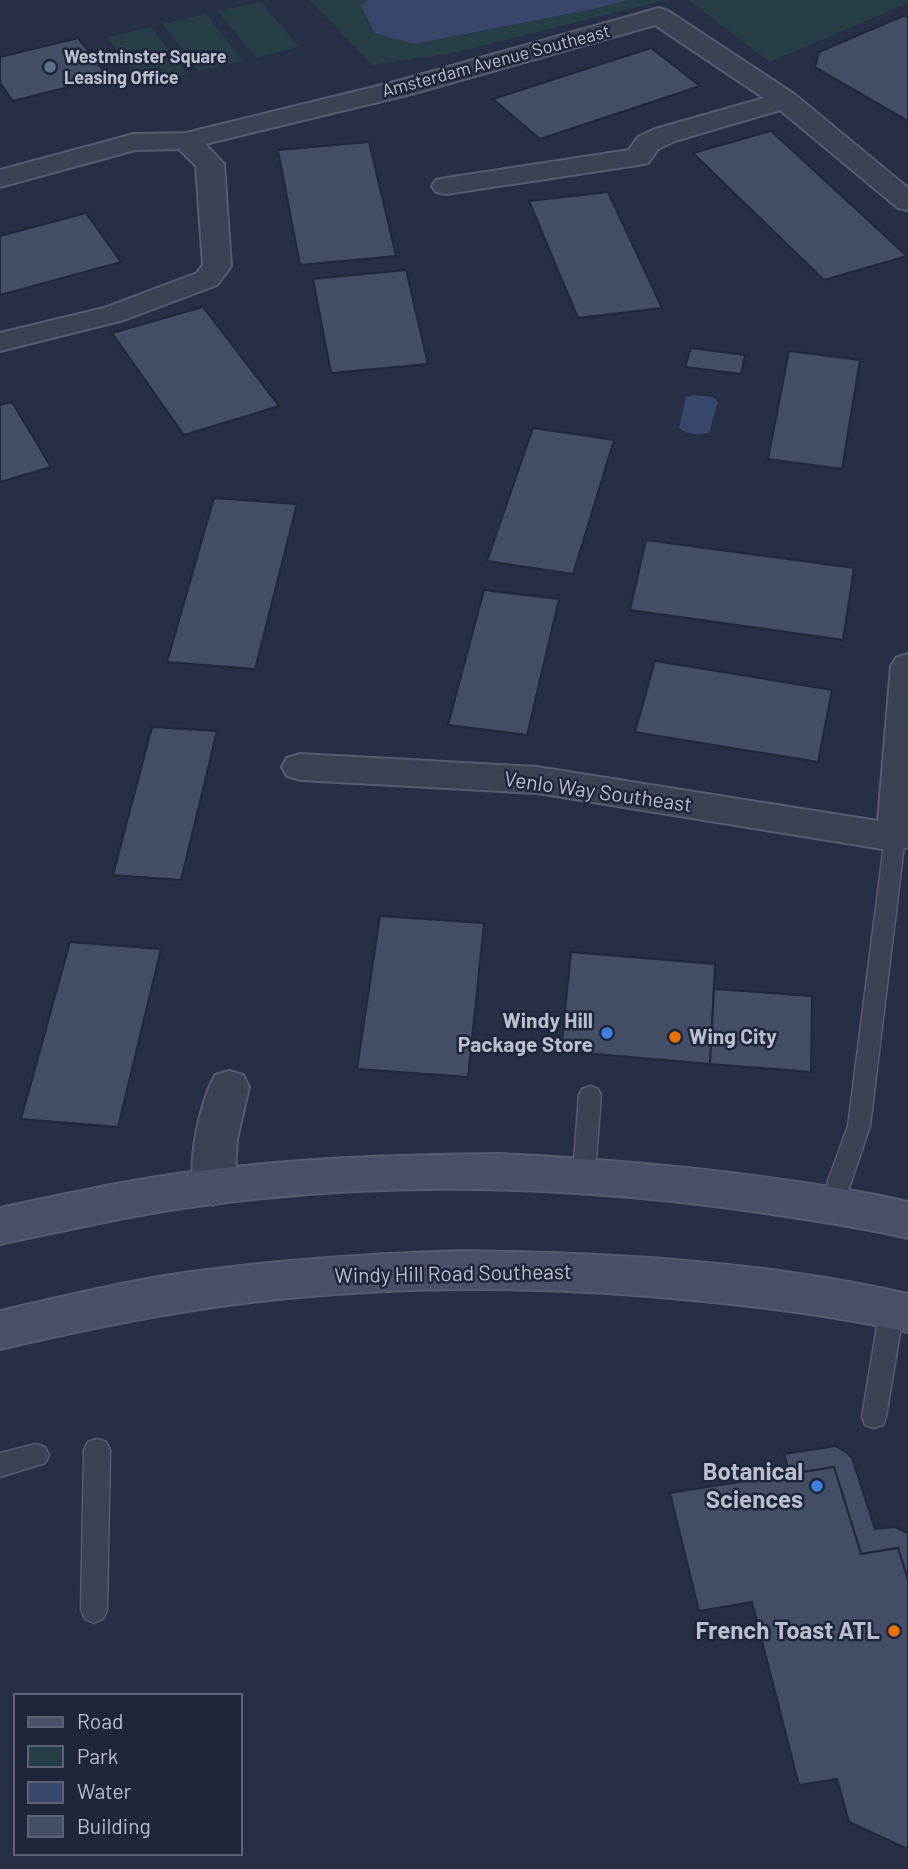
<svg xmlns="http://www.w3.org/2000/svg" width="908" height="1869" font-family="Barlow,sans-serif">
	<rect width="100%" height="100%" fill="#262f45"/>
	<!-- green -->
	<g fill="#283e46">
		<path d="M310,0H367L361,5L415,44L593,9L628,0H666L453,53L372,65Z"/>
		<path d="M688,0H908V3L770,62Z"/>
		<path d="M261,2L299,47L256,58L218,11Z"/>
		<path d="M206,14L243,61L199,71L163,24Z"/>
		<path d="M151,27L187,74L142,85L107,37Z"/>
	</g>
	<!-- water -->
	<g fill="#3a476d">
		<path d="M368,0H628L593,9L415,44L375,33L361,5Z"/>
		<path d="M693,395L713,397L718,402L709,433C698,435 688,435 679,428L686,397Z"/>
	</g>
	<!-- building -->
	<g fill="#454e67" stroke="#21283c" stroke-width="2">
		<path d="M903,16L908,17V121L815,67L819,52Z"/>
		<path d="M78,38L108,77L13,101L0,83V57Z"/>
		<path d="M651,48L700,86L540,139L493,99Z"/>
		<path d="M771,131L907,256L824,280L693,153Z"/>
		<path d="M369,142L396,256L300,265L278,150Z"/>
		<path d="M608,192L662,308L578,318L529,201Z"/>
		<path d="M86,213L121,262L0,295V236Z"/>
		<path d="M406,270L428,364L331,373L313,279Z"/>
		<path d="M203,307L279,406L184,435L112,333Z"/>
		<path d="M691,348L745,355L741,374L685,367Z"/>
		<path d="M789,351L860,360L842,469L768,459Z"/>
		<path d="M12,402L51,467L0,482V405Z"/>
		<path d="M533,428L614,440L573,574L487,561Z"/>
		<path d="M214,498L297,504L255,669L167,662Z"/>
		<path d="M646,540L854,568L843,640L630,610Z"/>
		<path d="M484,590L559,599L527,735L448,725Z"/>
		<path d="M655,661L832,690L818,762L635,732Z"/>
		<path d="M152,727L217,731L181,880L113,875Z"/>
		<path d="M380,916L484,923L468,1077L357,1069Z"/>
		<path d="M70,942L161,949L118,1127L21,1119Z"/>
		<path d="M571,952L715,964L710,1064L561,1051Z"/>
		<path d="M714,989L812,996L811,1072L710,1064Z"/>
		<path d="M835,1446L845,1451L852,1458L875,1529L895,1527L908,1533V1580L898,1548L861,1554L834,1467L790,1474L784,1454Z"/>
		<path d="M834,1467L861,1554L898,1548L908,1580V1849L849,1822L837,1779L799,1785L752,1602L699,1611L670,1493Z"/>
	</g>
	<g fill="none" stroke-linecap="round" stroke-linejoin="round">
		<!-- service casing -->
		<g stroke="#575c6f" stroke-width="3">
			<g id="service">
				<path d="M895,830L902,832L905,837L870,1126L843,1206L839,1213L831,1216L823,1213L819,1206L848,1126L885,837L888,832Z"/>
				<path d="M590,1086L598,1089L601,1095L595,1173L592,1180L584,1183L576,1180L573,1173L579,1095L582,1089Z"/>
				<path d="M892,1299L900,1302L904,1309L886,1417L883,1425L874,1428L865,1425L862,1417L880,1309L884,1302Z"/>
				<path d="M97,1439L106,1442L110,1450L107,1610L103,1619L94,1623L85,1619L81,1610L84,1450L88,1442Z"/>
				<path d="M36,1444L45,1447L49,1455L45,1463L0,1477V1453Z"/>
			</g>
		</g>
		<!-- minor casing -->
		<g stroke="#575c6f" stroke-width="4">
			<g id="minor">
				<path d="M659,8L668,11L794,94L908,188V210L898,208L780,110L675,141L658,149L648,163L638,165L446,194L436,192L432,186L436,180L446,178L629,150L638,137L655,129L764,98L655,25L415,93L205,144L224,164L231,266L217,285L124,320L0,351V333L104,308L197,273L203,265L196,166L179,149L135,150L0,187V170L134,134L186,133L398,81Z"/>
				<path d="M908,654V847L895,851L537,793L300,780L287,776L282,767L287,758L300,754L537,767L878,821L891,666L896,658Z"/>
				<path d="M229,1071L243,1075L249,1087L237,1139L234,1187L228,1199L213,1205L198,1199C184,1170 200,1104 215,1075Z"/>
			</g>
		</g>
		<!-- secondary casing -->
		<g stroke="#575c6f" stroke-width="4">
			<g id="secondary">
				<path d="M498,1154C627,1160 754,1172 881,1196L908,1202V1238C857,1226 804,1219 752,1211C569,1185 381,1180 197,1206C131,1215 66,1230 0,1244V1208C66,1194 132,1179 200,1171C299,1158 398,1155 498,1154Z"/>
				<path d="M462,1251C611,1253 762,1261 908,1294V1332C841,1317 772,1308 704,1301C530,1283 354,1284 181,1312C120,1322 60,1335 0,1349V1311C61,1297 122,1282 184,1273C276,1260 369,1254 462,1251Z"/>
			</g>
		</g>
		<!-- service -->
		<use href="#service" fill="#3b4254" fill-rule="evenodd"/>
		<!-- minor -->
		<use href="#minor" fill="#3b4254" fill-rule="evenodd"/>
		<!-- secondary -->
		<use href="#secondary" fill="#495068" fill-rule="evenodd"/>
	</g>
	<!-- markers -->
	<circle fill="#5c6f8a" stroke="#1f263a" stroke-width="2.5" cx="50" cy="67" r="7"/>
	<g fill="#3f7fe0" stroke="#1f263a" stroke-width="2.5">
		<circle cx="607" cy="1033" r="7"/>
		<circle cx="817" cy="1486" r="7"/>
	</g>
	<g fill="#e8710a" stroke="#1f263a" stroke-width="2.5">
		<circle cx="675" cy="1037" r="7"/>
		<circle cx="894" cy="1631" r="7"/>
	</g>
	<g text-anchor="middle" stroke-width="5" stroke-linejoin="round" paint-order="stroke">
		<!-- far-poi labels -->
		<g font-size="18" font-weight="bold" fill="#b9bdce" stroke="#1f263a" text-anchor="start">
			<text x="64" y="63">Westminster Square<tspan x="64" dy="21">Leasing Office</tspan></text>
		</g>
		<!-- far-street labels -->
		<g font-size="18" fill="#b9bdce" stroke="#1f263a">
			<text transform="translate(496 61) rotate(-15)" y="6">Amsterdam Avenue Southeast</text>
		</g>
		<!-- street labels -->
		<g font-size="21" fill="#b9bdce" stroke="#1f263a">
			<text transform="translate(598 792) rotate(8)" y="7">Venlo Way Southeast</text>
			<text transform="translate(453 1274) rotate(-1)" y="7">Windy Hill Road Southeast</text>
		</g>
		<!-- poi labels -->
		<g font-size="21" font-weight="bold" fill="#b9bdce" stroke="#1f263a" text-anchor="end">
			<text x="593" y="1028">Windy Hill<tspan x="593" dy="24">Package Store</tspan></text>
			<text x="689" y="1044" text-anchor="start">Wing City</text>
		</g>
		<!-- near-poi labels -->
		<g font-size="24" font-weight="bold" fill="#b9bdce" stroke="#1f263a" text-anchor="end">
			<text x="803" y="1480">Botanical<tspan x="803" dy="28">Sciences</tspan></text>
			<text x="880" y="1639">French Toast ATL</text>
		</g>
	</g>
	<!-- legend -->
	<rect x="14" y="1694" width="228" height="161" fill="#1f263a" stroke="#5d6275" stroke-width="2"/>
	<rect x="28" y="1717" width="35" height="10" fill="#495068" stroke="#5d6275" stroke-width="2"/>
	<text x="77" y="1729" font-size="21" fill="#b9bdce">Road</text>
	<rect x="28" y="1746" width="35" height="21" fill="#283e46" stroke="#5d6275" stroke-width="2"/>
	<text x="77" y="1764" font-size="21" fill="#b9bdce">Park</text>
	<rect x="28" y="1782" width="35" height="21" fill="#3a476d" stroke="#5d6275" stroke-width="2"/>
	<text x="77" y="1799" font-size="21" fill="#b9bdce">Water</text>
	<rect x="28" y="1816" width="35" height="21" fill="#454e67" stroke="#5d6275" stroke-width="2"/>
	<text x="77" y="1834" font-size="21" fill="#b9bdce">Building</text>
</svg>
